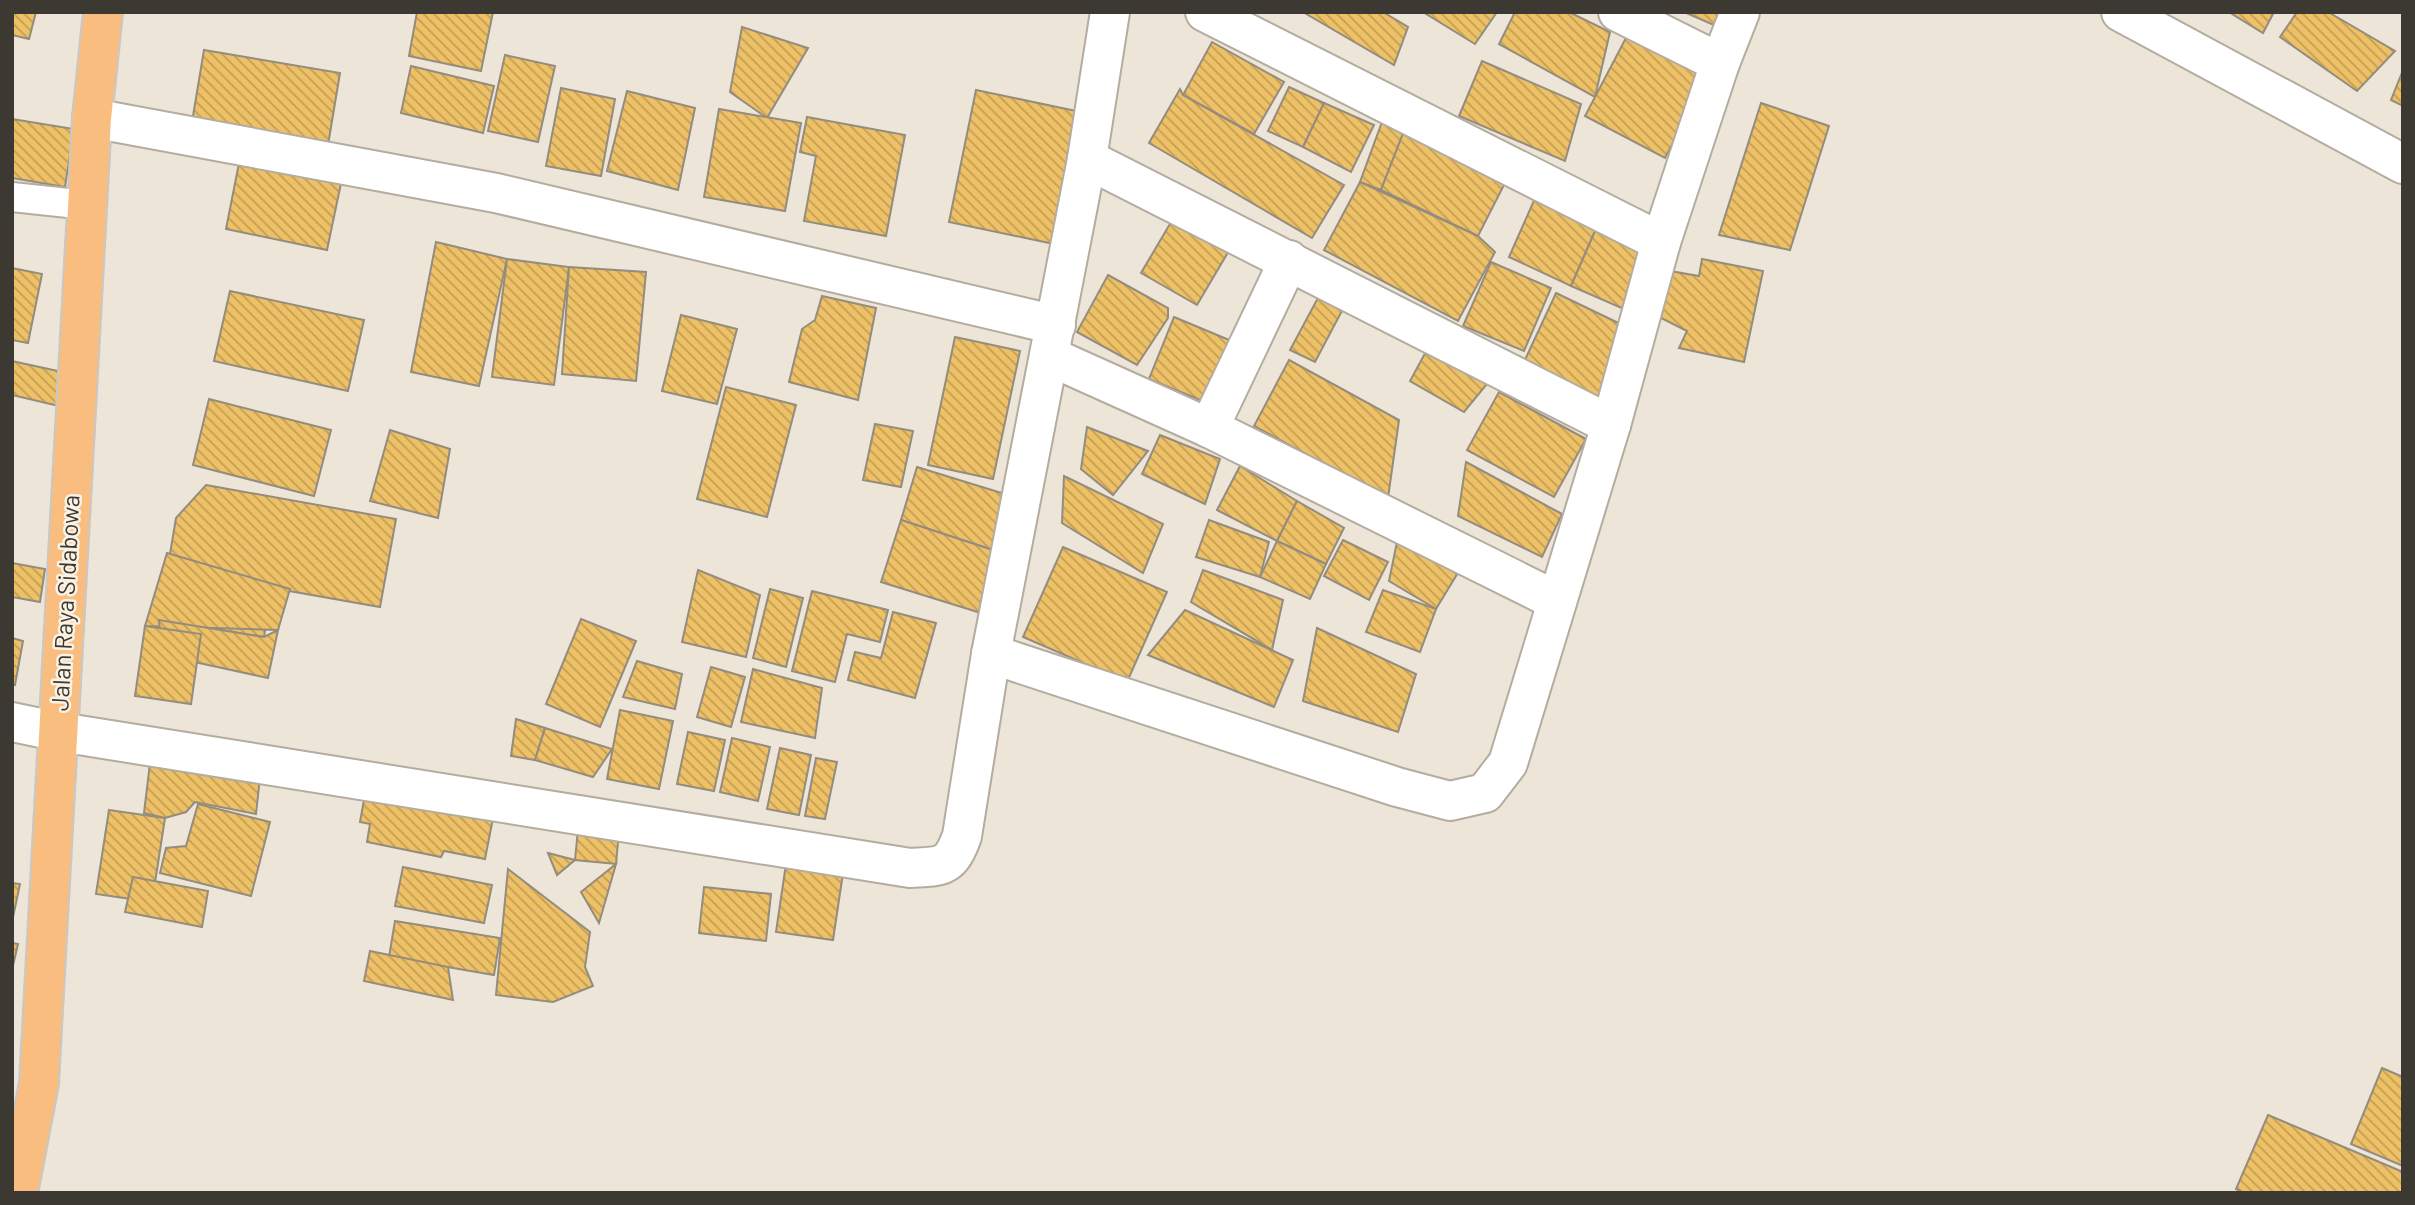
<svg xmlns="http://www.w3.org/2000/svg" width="2415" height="1205" font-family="Barlow,sans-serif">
	<defs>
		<pattern id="building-back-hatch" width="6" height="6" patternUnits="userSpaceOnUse" patternTransform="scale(1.75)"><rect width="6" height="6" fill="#eec166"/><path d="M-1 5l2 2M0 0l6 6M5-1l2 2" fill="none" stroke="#c29e55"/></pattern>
	</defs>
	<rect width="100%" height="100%" fill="#ede5d7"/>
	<!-- building -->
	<g fill="url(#building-back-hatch)" stroke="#938c7f" stroke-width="2">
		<path d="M12,12H36L29,39L12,35Z"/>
		<path d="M417,12H493L481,71L409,56Z"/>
		<path d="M1303,12H1383L1408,27L1394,65Z"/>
		<path d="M1423,12H1497L1475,44Z"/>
		<path d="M1515,12H1569L1610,32L1595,97L1499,44Z"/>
		<path d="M1684,12H1728L1723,29Z"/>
		<path d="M2229,12H2274L2263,33Z"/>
		<path d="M2297,12H2328L2395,51L2357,91L2280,37Z"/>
		<path d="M742,27L808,48L767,118L730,92Z"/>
		<path d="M1628,34L1708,76L1665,158L1585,116Z"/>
		<path d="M1212,42L1284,82L1254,134L1183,95Z"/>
		<path d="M204,50L340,73L328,145L192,122Z"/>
		<path d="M505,55L555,66L538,142L488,131Z"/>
		<path d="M1482,61L1581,104L1565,161L1459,116Z"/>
		<path d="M411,66L494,86L483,133L401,113Z"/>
		<path d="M2403,70V106L2391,100Z"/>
		<path d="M1289,87L1324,103L1303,147L1268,131Z"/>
		<path d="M561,88L615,99L601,176L546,166Z"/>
		<path d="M1180,89L1183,95L1344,185L1312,238L1149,143Z"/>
		<path d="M976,90L1081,112L1054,244L949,222Z"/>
		<path d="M627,91L695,108L678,190L607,171Z"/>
		<path d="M1324,103L1374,125L1351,172L1303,147Z"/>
		<path d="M1761,103L1829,126L1790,250L1719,235Z"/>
		<path d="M719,109L801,123L785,211L704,197Z"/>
		<path d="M807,117L905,135L886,236L804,221L816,156L800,152Z"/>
		<path d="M12,119L74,129L65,187L12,178Z"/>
		<path d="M1382,122L1404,131L1381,190L1360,182Z"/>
		<path d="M1404,131L1507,179L1478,236L1381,190Z"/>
		<path d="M242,148L344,169L327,250L226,229Z"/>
		<path d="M1360,182L1478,236L1495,252L1458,321L1324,250Z"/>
		<path d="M1536,196L1599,222L1571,286L1509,257Z"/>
		<path d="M1174,217L1230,249L1197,305L1141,273Z"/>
		<path d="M1599,222L1654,246L1626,310L1571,286Z"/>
		<path d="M436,242L507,259L479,386L411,372Z"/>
		<path d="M507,259L569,267L554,385L492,377Z"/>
		<path d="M1702,259L1763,271L1744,362L1679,348L1687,331L1661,318L1670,271L1699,276Z"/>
		<path d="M1491,262L1551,288L1524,351L1463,326Z"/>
		<path d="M569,267L646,272L636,381L562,374Z"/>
		<path d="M12,268L42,274L28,343L12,340Z"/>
		<path d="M1108,275L1168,308V318L1137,365L1077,332Z"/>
		<path d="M230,291L364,320L348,391L214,361Z"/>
		<path d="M1556,293L1631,329L1599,397L1524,362Z"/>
		<path d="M1320,294L1344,307L1315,362L1290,350Z"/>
		<path d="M822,296L876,308L858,400L789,382L802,329L815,320Z"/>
		<path d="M681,315L737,329L717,404L662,391Z"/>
		<path d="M1174,317L1239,344L1215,406L1149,379Z"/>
		<path d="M955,337L1020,351L993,479L928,465Z"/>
		<path d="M1429,346L1491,379L1464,412L1410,381Z"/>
		<path d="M1289,360L1399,420L1388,498L1254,426Z"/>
		<path d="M12,361L67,373L59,406L12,395Z"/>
		<path d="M726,387L796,405L767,517L697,499Z"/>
		<path d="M1499,392L1586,439L1554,497L1467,450Z"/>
		<path d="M209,399L331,430L314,496L193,465Z"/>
		<path d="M875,424L913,431L901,487L863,480Z"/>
		<path d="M1087,427L1148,451L1113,495L1081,469Z"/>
		<path d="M390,430L450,449L438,518L370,501Z"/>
		<path d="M1160,435L1220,459L1205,504L1142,474Z"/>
		<path d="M1466,462L1562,514L1542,557L1458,516Z"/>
		<path d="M1240,466L1297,501L1277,541L1217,510Z"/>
		<path d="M917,467L1018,498L1002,553L901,520Z"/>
		<path d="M1064,476L1163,524L1143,573L1062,523Z"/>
		<path d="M206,485L396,519L380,607L272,588L264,637L159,620L176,518Z"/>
		<path d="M1297,501L1344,528L1326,564L1277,541Z"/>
		<path d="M901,520L1002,553L984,614L881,582Z"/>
		<path d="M1209,520L1269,542L1260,577L1196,557Z"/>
		<path d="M1398,537L1459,571L1436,609L1389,581Z"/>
		<path d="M1343,540L1388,562L1369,600L1324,576Z"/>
		<path d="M1277,541L1326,564L1310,599L1260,577Z"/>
		<path d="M1063,547L1167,592L1127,682L1023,637Z"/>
		<path d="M167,553L290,589L278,630L145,626Z"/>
		<path d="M12,563L45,569L40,602L12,597Z"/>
		<path d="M698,570L760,595L746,657L682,642Z"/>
		<path d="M1203,570L1283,600L1272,650L1191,602Z"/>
		<path d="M770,589L803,598L786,667L753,658Z"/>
		<path d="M1383,590L1436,609L1420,652L1366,632Z"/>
		<path d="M812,591L888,610L880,642L847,634L835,682L792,671Z"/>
		<path d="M1185,610L1293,660L1274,707L1148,655Z"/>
		<path d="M893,612L936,623L915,698L848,680L855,652L881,658Z"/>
		<path d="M581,619L636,641L600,727L546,704Z"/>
		<path d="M159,620L264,637L278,630L268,678L162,655Z"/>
		<path d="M145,626L201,634L191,704L135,696Z"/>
		<path d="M1317,628L1416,674L1398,732L1303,701Z"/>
		<path d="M12,638L23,641L15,685L12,684Z"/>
		<path d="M637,661L682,674L675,709L623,697Z"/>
		<path d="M711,667L745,677L731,727L697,717Z"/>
		<path d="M753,669L822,688L815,738L741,722Z"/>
		<path d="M620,710L673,721L659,789L607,779Z"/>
		<path d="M516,719L545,728L535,760L511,756Z"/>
		<path d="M545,728L612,749L593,777L535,760Z"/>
		<path d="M688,732L725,740L714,791L677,784Z"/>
		<path d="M732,738L770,747L758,801L720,792Z"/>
		<path d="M780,748L811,755L799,815L767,809Z"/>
		<path d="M816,758L837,762L825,819L805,816Z"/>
		<path d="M150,763L260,777L256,814L195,802L186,812L165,818L144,813Z"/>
		<path d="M366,789L494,813L485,859L444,851L441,857L367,842L370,824L360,822Z"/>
		<path d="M198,804L270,822L251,896L160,873L166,848L186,846Z"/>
		<path d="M109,810L165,818L152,902L96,894Z"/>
		<path d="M579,819L620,821L616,864L575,860Z"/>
		<path d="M548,853L575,860L557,875Z"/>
		<path d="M616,864L599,923L581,892Z"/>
		<path d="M786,864L843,873L833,940L776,932Z"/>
		<path d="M403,867L492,885L484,923L395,906Z"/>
		<path d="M508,869L590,932L585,967L593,986L553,1002L496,995Z"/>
		<path d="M133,877L208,891L202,927L125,912Z"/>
		<path d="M12,883L20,884L12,922Z"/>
		<path d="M704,887L771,894L766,941L699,933Z"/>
		<path d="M395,921L500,938L494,975L389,957Z"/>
		<path d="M12,943L18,944L12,970Z"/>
		<path d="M370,951L448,967L453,1000L364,981Z"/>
		<path d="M2382,1068L2403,1077V1166L2351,1144Z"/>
		<path d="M2268,1115L2403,1172V1193H2244L2236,1189Z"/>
	</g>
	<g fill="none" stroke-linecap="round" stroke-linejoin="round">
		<!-- lane casing -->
		<g stroke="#b3ac9f" stroke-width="32">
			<path id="lane" d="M12,197L87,205"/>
		</g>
		<!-- street casing -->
		<g stroke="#b3ac9f" stroke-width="42">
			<g id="street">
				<path d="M1205,12L1661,242"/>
				<path d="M1618,12L1720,63"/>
				<path d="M2121,12L2403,164"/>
				<path d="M92,118L496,193L1056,325"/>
				<path d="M1087,159L1611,425"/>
				<path d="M1049,356L1209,428L1557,601"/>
				<path d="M1209,428L1289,260"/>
				<path d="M991,654L1397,787L1450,801L1485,793L1508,763L1611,425L1661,242L1720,63L1740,12"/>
				<path d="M12,722L60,732L910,868C942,866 950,869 962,836L991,654L1087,159L1110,12"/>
			</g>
		</g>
		<!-- highway casing -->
		<g stroke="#c8c8c6" stroke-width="42">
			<path id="highway" d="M18,1193L39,1083L92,118L103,12"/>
		</g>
		<!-- lane -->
		<use href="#lane" stroke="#fff" stroke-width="28"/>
		<!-- street -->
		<use href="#street" stroke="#fff" stroke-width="38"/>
		<!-- highway -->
		<use href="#highway" stroke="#f9bd7f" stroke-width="38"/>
	</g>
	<g text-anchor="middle" stroke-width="5" stroke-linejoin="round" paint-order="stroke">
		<!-- street labels -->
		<g font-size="24" fill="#3c3933" stroke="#faf2e4">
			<text transform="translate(66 603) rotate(-87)" y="8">Jalan Raya Sidabowa</text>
		</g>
	</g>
	<!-- border -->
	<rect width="2415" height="1205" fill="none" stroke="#3c3933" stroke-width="28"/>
</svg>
